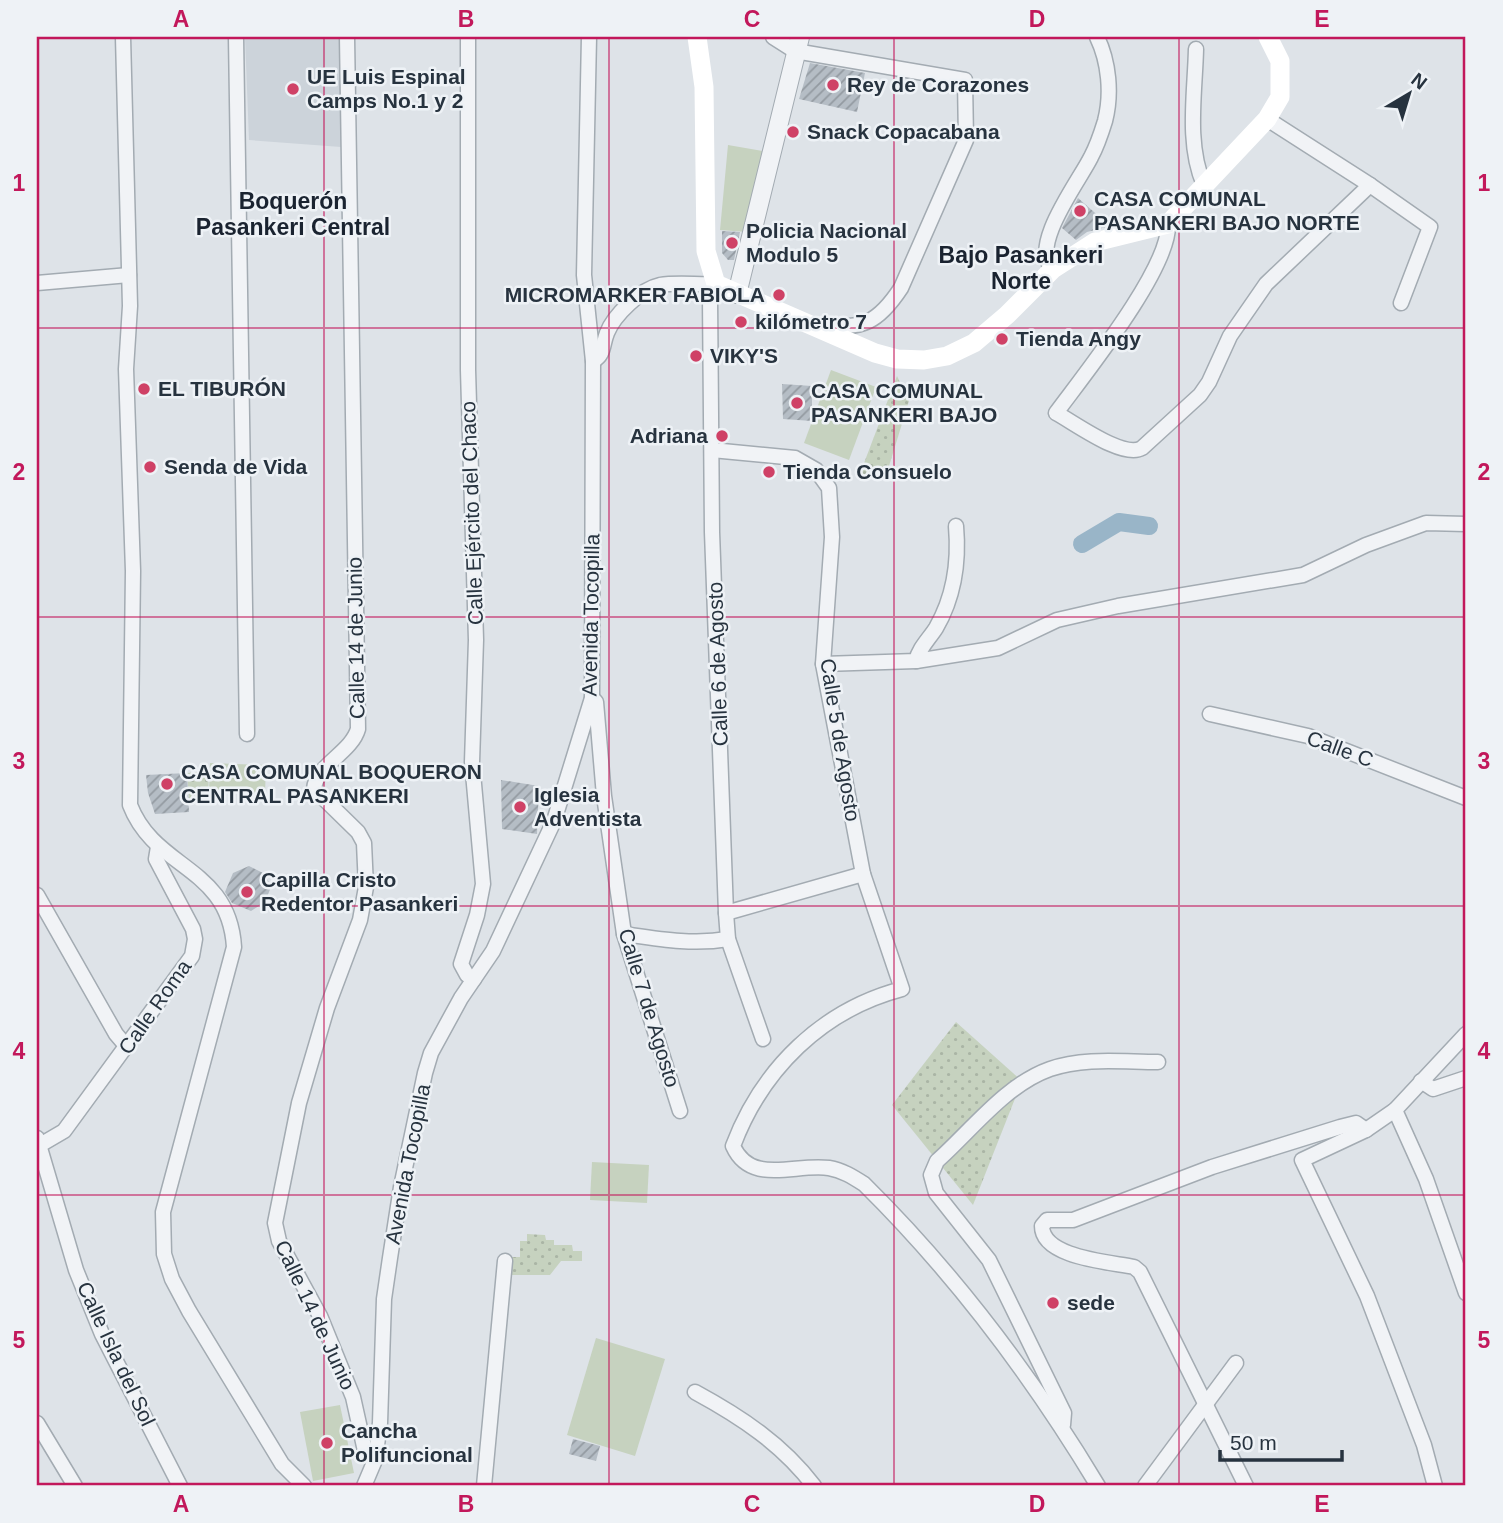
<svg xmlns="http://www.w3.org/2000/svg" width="1503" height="1523" font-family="Arial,sans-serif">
	<defs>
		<pattern id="green-dots" width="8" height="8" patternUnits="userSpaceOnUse" patternTransform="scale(1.75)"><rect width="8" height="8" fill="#c6d2bf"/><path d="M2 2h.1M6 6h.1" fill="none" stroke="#aab5a5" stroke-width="1.8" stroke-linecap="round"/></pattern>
		<pattern id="building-hatch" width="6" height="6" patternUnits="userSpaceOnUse" patternTransform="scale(1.75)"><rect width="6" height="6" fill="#b5bdc5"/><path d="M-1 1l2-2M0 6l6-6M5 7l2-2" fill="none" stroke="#939aa1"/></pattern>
	</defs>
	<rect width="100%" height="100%" fill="#dee3e8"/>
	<!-- built -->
	<path fill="#ccd3da" d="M245,37H339L341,147L249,140Z"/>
	<!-- green -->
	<g fill="url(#green-dots)">
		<path d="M897,376L909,401L889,466L858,479Z"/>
		<path d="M209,771L208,798L189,800L187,773Z"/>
		<path d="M956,1022L1022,1081L973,1205L892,1105Z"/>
		<path d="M527,1234L545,1235L546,1240H554V1245H572L573,1251H582V1261H561L550,1275H506V1257H520V1241H527Z"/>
	</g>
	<!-- pitch -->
	<g fill="#c6d2bf">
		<path d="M728,145L779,154L760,233L720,230Z"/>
		<path d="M831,370L876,387L849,460L804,443Z"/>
		<path d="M210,763L266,765L265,793L209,791Z"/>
		<path d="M592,1162L649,1165L647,1203L590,1200Z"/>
		<path d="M596,1338L665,1359L635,1456L567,1435Z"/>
		<path d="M340,1405L354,1473L313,1481L300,1412Z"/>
	</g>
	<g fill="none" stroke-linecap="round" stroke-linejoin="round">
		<!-- canal -->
		<path stroke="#99b5c8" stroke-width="18" d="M1082,544L1119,522L1149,526"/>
	</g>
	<!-- building -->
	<g fill="url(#building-hatch)">
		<path d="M810,63L865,73L857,112L799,99Z"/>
		<path d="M1078,198L1110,226L1087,232L1076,240L1062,228Z"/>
		<path d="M722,231L740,232L734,260H728L722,253Z"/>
		<path d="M782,384L812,386V421L783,419Z"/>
		<path d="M187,773L189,812L155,814L148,793L146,775Z"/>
		<path d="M501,780L539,786L537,834L502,829Z"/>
		<path d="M249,866L265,874L271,887L265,902L251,911L232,903L225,892L233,873Z"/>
		<path d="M573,1439L600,1446L596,1461L569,1454Z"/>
	</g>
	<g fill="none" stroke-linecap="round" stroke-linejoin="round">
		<!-- minor casing -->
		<g stroke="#a3abb2" stroke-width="17">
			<g id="minor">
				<path d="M123,37L130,306L126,369L133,571L130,805C155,870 229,866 234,947L163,1212L164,1254L172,1279L189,1311L282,1464L304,1486"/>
				<path d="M236,37L247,734"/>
				<path d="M347,37L358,729C351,753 316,765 314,789L358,832L364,843L366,887L360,920L327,1008L299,1103L275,1223L279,1241L320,1316L353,1397L365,1451L375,1460"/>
				<path d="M468,37V370L476,640L472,762L483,884L477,915L461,964L467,975L474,979"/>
				<path d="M773,37L795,51L965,80L966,140L901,288C878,323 863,329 822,326"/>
				<path d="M1196,49C1195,93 1186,144 1204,185"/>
				<path d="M1370,185L1430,227L1401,303"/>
				<path d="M1168,224C1171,267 1084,375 1056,413C1075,423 1123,459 1142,448L1200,395L1209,382L1230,336L1266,284L1370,185L1267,119"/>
				<path d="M1053,269C1028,247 1080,180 1091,157C1097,146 1101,134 1105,121C1112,94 1109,62 1097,37"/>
				<path d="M37,283L129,275"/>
				<path d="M593,361C605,354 602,345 607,333C614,315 641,289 660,285C677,282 699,285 716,284L710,298L712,532L726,913L728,939L763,1039"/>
				<path d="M712,450L795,458L816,470L829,488L832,537L823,664L863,874L902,989C822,1010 762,1069 733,1146C751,1186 795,1163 829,1168C842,1170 853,1177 864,1184C954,1273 1033,1378 1098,1486"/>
				<path d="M916,661C919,648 929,639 936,628C954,597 959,560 956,526"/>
				<path d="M823,664L916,661L998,648L1057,620L1118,606L1303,575L1366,545L1426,523L1466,524"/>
				<path d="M592,698L596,702L604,796L624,934L680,1111"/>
				<path d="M1210,714L1308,736L1466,798"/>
				<path d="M37,895L116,1034L127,1047"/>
				<path d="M726,913L863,874"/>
				<path d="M624,934C659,939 693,945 728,939"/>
				<path d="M1421,1081L1433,1089L1466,1078"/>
				<path d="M1395,1110L1426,1179L1466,1293"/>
				<path d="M37,1138L76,1270L102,1334L180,1486"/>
				<path d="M40,1145L64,1131L192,956L195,939L193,929L156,859L158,847"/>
				<path d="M695,1392C741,1417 782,1444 814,1486"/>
				<path d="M37,1423L75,1486"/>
				<path d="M1063,1425L1064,1413L989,1260L936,1193L931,1175L937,1161C972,1130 1005,1085 1050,1069C1084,1057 1123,1062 1158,1062"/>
				<path d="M364,1486L375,1460L380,1423L384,1299L390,1258L401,1187L425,1073L431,1053L461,998L493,951L554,821L592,698L593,361L584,275L589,37"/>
				<path d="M484,1486L505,1261"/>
				<path d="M1145,1486L1236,1363"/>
				<path d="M1246,1486L1140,1272L1134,1267C1111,1262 1042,1258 1042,1226L1047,1220H1073L1212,1167L1340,1127L1356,1123L1366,1130"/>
				<path d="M1435,1486L1424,1445L1367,1296L1302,1160L1366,1130L1395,1110L1466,1034"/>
			</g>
		</g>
		<!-- tertiary casing -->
		<g stroke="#a3abb2" stroke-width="20">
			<path id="tertiary" d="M737,294L800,37"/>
		</g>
		<!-- minor -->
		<use href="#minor" stroke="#f1f3f6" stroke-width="14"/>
		<!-- tertiary -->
		<use href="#tertiary" stroke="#f1f3f6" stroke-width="18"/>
		<!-- secondary -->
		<path stroke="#fff" stroke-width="19" d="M697,37L704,87L706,251L716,284L875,353L897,359L924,360L947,356L974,343L1007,315L1053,269L1095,242L1168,224L1267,119L1280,97V61L1268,37"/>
	</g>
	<!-- grid -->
	<path fill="none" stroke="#c2185b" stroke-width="2" stroke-opacity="0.55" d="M324,37V1486M609,37V1486M894,37V1486M1179,37V1486M37,328H1466M37,617H1466M37,906H1466M37,1195H1466"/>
	<!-- markers -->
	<g fill="#cf4166" stroke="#eef2f6" stroke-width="2.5">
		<circle cx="833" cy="85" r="7"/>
		<circle cx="293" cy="89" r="7"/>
		<circle cx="793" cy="132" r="7"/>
		<circle cx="1080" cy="211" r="7"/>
		<circle cx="732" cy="243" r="7"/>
		<circle cx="779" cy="295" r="7"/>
		<circle cx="741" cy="322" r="7"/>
		<circle cx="1002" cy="339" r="7"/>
		<circle cx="696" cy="356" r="7"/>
		<circle cx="144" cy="389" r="7"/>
		<circle cx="797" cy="403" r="7"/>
		<circle cx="722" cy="436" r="7"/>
		<circle cx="150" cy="467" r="7"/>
		<circle cx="769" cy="472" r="7"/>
		<circle cx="167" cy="784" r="7"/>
		<circle cx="520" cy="807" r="7"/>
		<circle cx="247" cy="892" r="7"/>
		<circle cx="1053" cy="1303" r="7"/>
		<circle cx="327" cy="1443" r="7"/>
	</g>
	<g text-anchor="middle" stroke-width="5" stroke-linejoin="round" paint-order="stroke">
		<!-- poi labels -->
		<g font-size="21" font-weight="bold" fill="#27333f" stroke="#eef2f6" text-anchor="start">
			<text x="307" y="84">UE Luis Espinal<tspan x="307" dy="24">Camps No.1 y 2</tspan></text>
			<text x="847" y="92">Rey de Corazones</text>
			<text x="807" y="139">Snack Copacabana</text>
			<text x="1094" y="206">CASA COMUNAL<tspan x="1094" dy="24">PASANKERI BAJO NORTE</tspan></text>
			<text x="746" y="238">Policia Nacional<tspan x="746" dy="24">Modulo 5</tspan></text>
			<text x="765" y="302" text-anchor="end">MICROMARKER FABIOLA</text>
			<text x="755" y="329">kilómetro 7</text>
			<text x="1016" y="346">Tienda Angy</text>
			<text x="710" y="363">VIKY'S</text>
			<text x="158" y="396">EL TIBURÓN</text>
			<text x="811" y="398">CASA COMUNAL<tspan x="811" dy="24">PASANKERI BAJO</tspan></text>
			<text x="708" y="443" text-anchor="end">Adriana</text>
			<text x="164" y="474">Senda de Vida</text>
			<text x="783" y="479">Tienda Consuelo</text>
			<text x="181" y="779">CASA COMUNAL BOQUERON<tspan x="181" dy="24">CENTRAL PASANKERI</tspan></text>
			<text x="534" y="802">Iglesia<tspan x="534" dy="24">Adventista</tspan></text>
			<text x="261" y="887">Capilla Cristo<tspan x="261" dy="24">Redentor Pasankeri</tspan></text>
			<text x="1067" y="1310">sede</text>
			<text x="341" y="1438">Cancha<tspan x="341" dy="24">Polifuncional</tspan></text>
		</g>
		<!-- street labels -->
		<g font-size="21" fill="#27333f" stroke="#eef2f6">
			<text transform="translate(472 513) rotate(-92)" y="7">Calle Ejército del Chaco</text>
			<text transform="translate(591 615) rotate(-89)" y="7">Avenida Tocopilla</text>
			<text transform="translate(356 638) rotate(-91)" y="7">Calle 14 de Junio</text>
			<text transform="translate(718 664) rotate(-92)" y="7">Calle 6 de Agosto</text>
			<text transform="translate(840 740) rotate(81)" y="7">Calle 5 de Agosto</text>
			<text transform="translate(1340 749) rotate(20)" y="7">Calle C</text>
			<text transform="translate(155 1007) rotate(-55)" y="7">Calle Roma</text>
			<text transform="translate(649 1008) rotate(73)" y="7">Calle 7 de Agosto</text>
			<text transform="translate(408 1164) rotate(-79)" y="7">Avenida Tocopilla</text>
			<text transform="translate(315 1315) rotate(65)" y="7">Calle 14 de Junio</text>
			<text transform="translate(116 1354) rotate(65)" y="7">Calle Isla del Sol</text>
		</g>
		<!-- neighbourhood labels -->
		<g font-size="23" font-weight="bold" fill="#1a2330" stroke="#eef2f6">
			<text x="293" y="209">Boquerón<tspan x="293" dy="26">Pasankeri Central</tspan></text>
			<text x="1021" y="263">Bajo Pasankeri<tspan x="1021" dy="26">Norte</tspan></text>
		</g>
	</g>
	<!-- border -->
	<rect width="1503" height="1523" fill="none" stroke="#eef2f6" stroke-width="77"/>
	<!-- north arrow -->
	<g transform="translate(1409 94) rotate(38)" stroke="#eef2f6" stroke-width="5" paint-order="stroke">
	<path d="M0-5L12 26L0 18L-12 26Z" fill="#27333f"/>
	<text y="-10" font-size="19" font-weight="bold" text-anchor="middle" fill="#27333f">N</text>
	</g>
	<!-- scale -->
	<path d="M1220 1450v10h122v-10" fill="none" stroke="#27333f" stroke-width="3.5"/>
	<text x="1230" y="1450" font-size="21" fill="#27333f" stroke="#eef2f6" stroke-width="5" paint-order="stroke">50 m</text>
	<rect x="38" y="38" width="1426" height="1446" fill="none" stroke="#c2185b" stroke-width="2.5"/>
	<g font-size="23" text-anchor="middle" font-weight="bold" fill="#c2185b">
		<text x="181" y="27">A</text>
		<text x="466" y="27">B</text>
		<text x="752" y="27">C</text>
		<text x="1037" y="27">D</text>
		<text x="1322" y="27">E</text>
		<text x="19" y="191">1</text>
		<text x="1484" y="191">1</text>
		<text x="19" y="480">2</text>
		<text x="1484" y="480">2</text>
		<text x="19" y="769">3</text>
		<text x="1484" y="769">3</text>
		<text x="19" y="1059">4</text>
		<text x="1484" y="1059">4</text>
		<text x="19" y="1348">5</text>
		<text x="1484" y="1348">5</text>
		<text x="181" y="1512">A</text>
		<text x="466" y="1512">B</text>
		<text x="752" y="1512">C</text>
		<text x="1037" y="1512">D</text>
		<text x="1322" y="1512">E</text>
	</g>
</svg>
